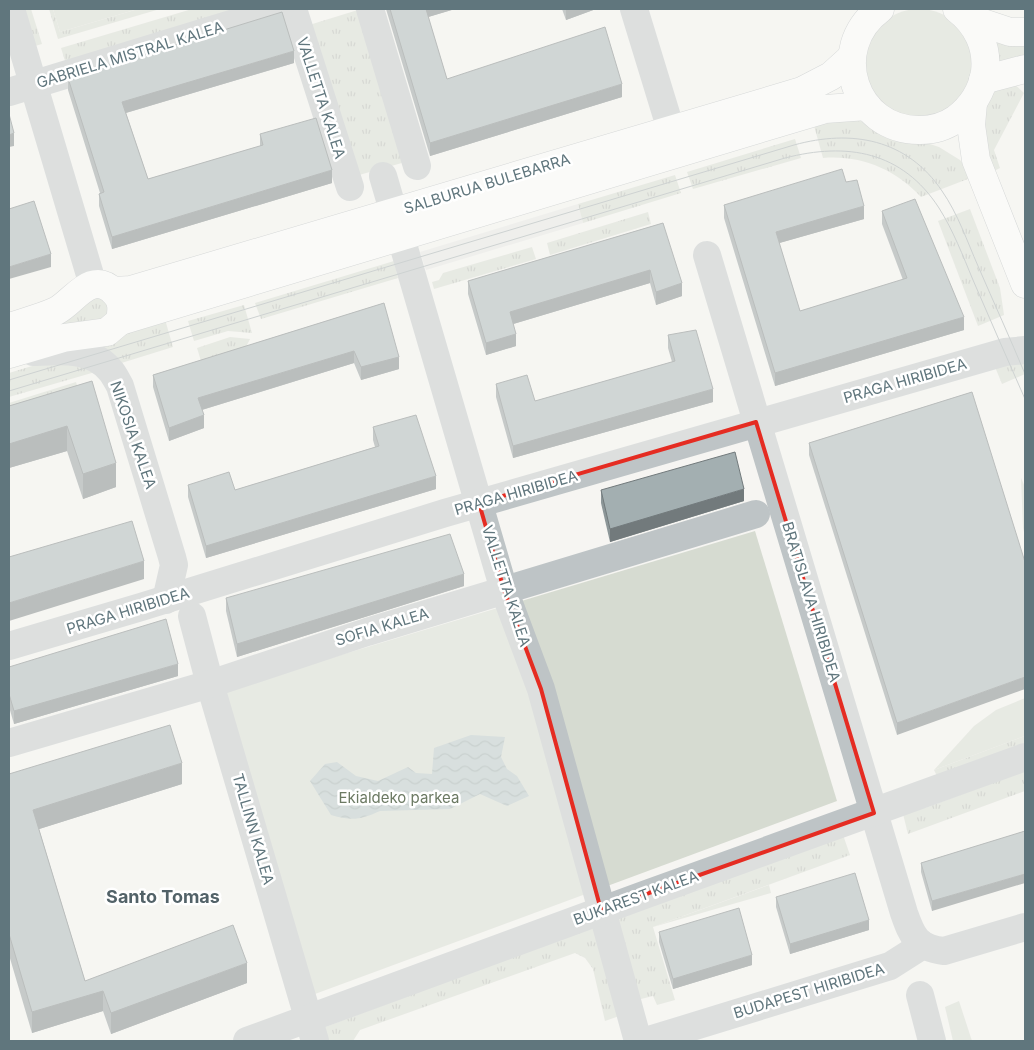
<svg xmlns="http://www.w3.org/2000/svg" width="1034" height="1050" font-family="Inter,sans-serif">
	<defs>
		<pattern id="grass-tufts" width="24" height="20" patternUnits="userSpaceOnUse" patternTransform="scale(1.25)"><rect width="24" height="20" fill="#d6dbd1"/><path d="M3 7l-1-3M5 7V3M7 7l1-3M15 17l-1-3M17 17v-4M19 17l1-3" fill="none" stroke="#b1b6af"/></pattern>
		<pattern id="water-waves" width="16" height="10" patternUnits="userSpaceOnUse" patternTransform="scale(1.25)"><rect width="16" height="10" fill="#b3c4c5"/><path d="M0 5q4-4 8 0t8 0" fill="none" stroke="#95a4a5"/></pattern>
	</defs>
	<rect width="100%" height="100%" fill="#f6f5f2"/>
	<!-- built -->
	<path fill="#e6e7e5" d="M578,204L583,223L426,270L420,252Z"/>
	<!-- grass -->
	<g fill="url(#grass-tufts)">
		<path d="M24,9H31L42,44L35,46Z"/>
		<path d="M49,9H53L60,32L138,9H160L58,39Z"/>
		<path d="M192,9H252L66,64L61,48Z"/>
		<path d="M361,9L409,161L352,177L306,26Z"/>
		<path d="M996,41H1025V59L998,65L999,53Z"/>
		<path d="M1011,81L1024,93L994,150L1000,168L992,172L980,141L987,101L996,90Z"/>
		<path d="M857,120L939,147L960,160L973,177L921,197C895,169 861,155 823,158L813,122Z"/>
		<path d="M795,139L801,158L693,189L687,172Z"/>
		<path d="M675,175L681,193L583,223L578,204Z"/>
		<path d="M970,209L1000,288L1004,315L978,326L938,221Z"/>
		<path d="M648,212L651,224L550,255L547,243Z"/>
		<path d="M532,247L536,259L434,289L432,282L439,280L443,273Z"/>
		<path d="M394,261L398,278L261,319L255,303Z"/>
		<path d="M95,295L107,301L108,320L9,336Z"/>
		<path d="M244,305L252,333L228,331L194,341L188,321Z"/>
		<path d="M164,316L173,347L115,365L95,348Z"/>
		<path d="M230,337L250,339L246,347L201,361L197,348Z"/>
		<path d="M65,356L102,370L9,397V373Z"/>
		<path d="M1025,357V374L1002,384L993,362Z"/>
		<path d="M76,382L80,395L9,417V403Z"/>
		<path d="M1025,736V743L937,776L934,770Z"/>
		<path d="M1025,771V791L908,834L902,810L917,805L925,808Z"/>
		<path d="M842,832L850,855L653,927L675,1000L657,1005L653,996L637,1000L612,916Z"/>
		<path d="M598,924L625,1014L605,1021L593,969L585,958L575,953L360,1030L353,1041H323L320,1029Z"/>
	</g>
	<!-- green -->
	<g fill="#d6dbd1">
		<path d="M53,9H138L60,32Z"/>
		<circle cx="919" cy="63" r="54"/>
		<path d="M1021,478L1025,487V536L1023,528Z"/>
		<path d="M755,531L837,801L296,1001L204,696Z"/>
		<path d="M1025,698V736L934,770L974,726L996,710Z"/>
		<path d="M769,885L771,893L653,927Z"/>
		<path d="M959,1001L972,1041H953L945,1007Z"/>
	</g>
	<!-- water -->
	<path fill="url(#water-waves)" d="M471,735L505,737L501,757L507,769L517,776L529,796L507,806L480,794L450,809L380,811C360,820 352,821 331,815L310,781L325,764L337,762L356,776L378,781L408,767L416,773L432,774L434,748Z"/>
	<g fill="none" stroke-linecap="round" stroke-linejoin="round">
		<!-- major casing -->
		<g stroke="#b0b6b9" stroke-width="29">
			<g id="major">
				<path d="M880,9C827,48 854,131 920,130C933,130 946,126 956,119C972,107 982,91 985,72C988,47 977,24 957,9"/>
				<path d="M968,18L1010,32H1025"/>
				<path d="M983,80L1025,69"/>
				<path d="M973,103L971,125L976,160L1025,284"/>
				<path d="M114,291L131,290L802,91L831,76L852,57"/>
				<path d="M120,321L825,109L867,106"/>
				<path d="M9,327C24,322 41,318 56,311C74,302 91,269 114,292C123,300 122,310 120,321L107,332L63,338L9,354"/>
			</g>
		</g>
		<!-- minor -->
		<g stroke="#bec4c6" stroke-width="28">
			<path d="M11,9L93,285"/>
			<path d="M293,9L350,187"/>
			<path d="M370,9L417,166"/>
			<path d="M634,9L671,130"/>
			<path d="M9,92L280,9"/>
			<path d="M383,176L504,590L541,689L638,1041"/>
			<path d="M707,255L904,913C912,936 917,948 944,951L1025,927"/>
			<path d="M33,352C60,351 91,347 110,370C114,374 117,381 120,386L172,557L174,565L166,600"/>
			<path d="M192,616L210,684L315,1041"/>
			<path d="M9,646L141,607L445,513L1005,352L1025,350"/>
			<path d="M9,743L210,684L367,632L756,514"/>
			<path d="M920,995L932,1041"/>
			<path d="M247,1041L644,895L1025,757"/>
			<path d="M646,1041L890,966L923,945"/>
		</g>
		<!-- major -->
		<use href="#major" stroke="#fff" stroke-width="28"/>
		<!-- tram -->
		<g stroke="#9da7aa" stroke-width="1">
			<path d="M9,380L794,145C852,129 907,139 942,191C958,214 967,241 978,266C994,303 1010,338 1025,374"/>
			<path d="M9,391L785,158C847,142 902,151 939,208C953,230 963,256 973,280C990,320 1008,360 1025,399"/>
		</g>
	</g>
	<!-- wall -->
	<g fill="#8c9698">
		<path d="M386,9H455L428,17L447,79L622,97L430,156Z"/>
		<path d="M562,9H596L566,20Z"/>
		<path d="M294,63L126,113L148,179L260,146V134L332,183L112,249L99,206V194L100,193L68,90V78Z"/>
		<path d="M846,182L864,219L779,243L800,311L903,280L882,224V211L964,330L775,386L724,218V205Z"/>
		<path d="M663,223L682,296L656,305L650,283L513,324L516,346L486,355L468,294V281Z"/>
		<path d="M384,303L399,369L361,380L354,363L202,410L204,428L169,441L153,387V375Z"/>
		<path d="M668,335L713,402L513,458L496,397V384L535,401L672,362L668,348Z"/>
		<path d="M92,381L116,487L83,499L67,451L9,468V406Z"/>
		<path d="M972,392L897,735L809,455V443Z"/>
		<path d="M373,427L436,489L206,558L188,497V485L235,490L375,447L373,440Z"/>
		<path d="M601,490L744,501L610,542L601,503Z"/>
		<path d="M464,586L237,657L226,611V598Z"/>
		<path d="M9,667L178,676L14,724L9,707Z"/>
		<path d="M9,774L182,784L39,829L85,981L247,983L111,1034L103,1011L32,1033L9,955Z"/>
		<path d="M1025,831L932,911L921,872V863Z"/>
		<path d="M776,897L869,930L790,954L776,907Z"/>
		<path d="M659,932L752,965L673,989L659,942Z"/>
	</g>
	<!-- shaded-wall -->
	<g fill="#727a7c">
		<path d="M425,9H455L425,18Z"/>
		<path d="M566,9H596L566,20Z"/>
		<path d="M294,51V63L122,114V102Z"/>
		<path d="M622,84V97L430,156V143Z"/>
		<path d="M14,133V146L9,147V135Z"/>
		<path d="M332,170V183L112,249V237Z"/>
		<path d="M864,206V219L776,244V232Z"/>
		<path d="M51,254V267L9,279V267Z"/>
		<path d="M650,270V283L510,325V312Z"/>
		<path d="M682,283V296L656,305V292Z"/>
		<path d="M964,317V330L775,386V373Z"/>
		<path d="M516,334V346L486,355V343Z"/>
		<path d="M354,351V363L198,411V398Z"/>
		<path d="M399,357V369L361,380V367Z"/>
		<path d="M713,389V402L513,458V446Z"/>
		<path d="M204,415V428L169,441V428Z"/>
		<path d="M67,426V451L9,468V444Z"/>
		<path d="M116,463V487L83,499V474Z"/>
		<path d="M436,476V489L206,558V546Z"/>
		<path d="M744,489V501L610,542V529Z"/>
		<path d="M144,561V579L9,621V603Z"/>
		<path d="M464,574V586L237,657V644Z"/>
		<path d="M178,664V676L14,724V711Z"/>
		<path d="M1025,677V689L897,735V723Z"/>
		<path d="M182,763V784L33,831V810Z"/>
		<path d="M1025,874V883L932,911V901Z"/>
		<path d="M869,920V930L790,954V944Z"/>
		<path d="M752,955V965L673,989V979Z"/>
		<path d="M247,963V983L111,1034V1013Z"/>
		<path d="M103,991V1011L32,1033V1012Z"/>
	</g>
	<!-- building -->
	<g fill="#a3afb1" stroke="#727a7c">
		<path d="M390,9H426L447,79L605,27L622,84L430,143Z"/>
		<path d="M282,12L294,51L122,102L148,179L263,145L260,134L316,118L332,170L112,237L99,194L104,192L68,78Z"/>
		<path d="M9,114L14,133L9,135Z"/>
		<path d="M842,169L846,182L857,180L864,206L776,232L800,311L907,278L882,211L915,199L964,317L775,373L724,205Z"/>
		<path d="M34,201L51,254L9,267V209Z"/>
		<path d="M663,223L682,283L656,292L650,270L510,312L516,334L486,343L468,281Z"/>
		<path d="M384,303L399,357L361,367L354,351L198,398L204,415L169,428L153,375Z"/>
		<path d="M696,330L713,389L513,446L496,384L527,375L535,401L675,361L668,335Z"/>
		<path d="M92,381L116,463L83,474L67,426L9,444V406Z"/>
		<path d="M972,392L1025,562V677L897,723L809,443Z"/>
		<path d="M416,415L436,476L206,546L188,485L229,472L235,490L379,446L373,427Z"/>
		<path d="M735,452L744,489L610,529L601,490Z"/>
		<path d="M132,521L144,561L9,603V557Z"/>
		<path d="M450,534L464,574L237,644L226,598Z"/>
		<path d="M166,619L178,664L14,711L9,694V667Z"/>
		<path d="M170,725L182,763L33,810L85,981L233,925L247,963L111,1013L103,991L32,1012L9,934V774Z"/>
		<path d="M1025,831V874L932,901L921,863Z"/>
		<path d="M855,873L869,920L790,944L776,897Z"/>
		<path d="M739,908L752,955L673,979L659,932Z"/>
	</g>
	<!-- marked area -->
	<path d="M0 0H1034V1050H0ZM756,422L874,813L601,910L541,689L504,590L479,503Z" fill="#f6f5f2" fill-opacity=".55" fill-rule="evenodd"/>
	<path fill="none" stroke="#e52c22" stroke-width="4" stroke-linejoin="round" d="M756,422L874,813L601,910L541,689L504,590L479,503Z"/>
	<g text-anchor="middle" stroke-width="5" stroke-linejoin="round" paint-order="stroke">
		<!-- street labels -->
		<g font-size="15" fill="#60767d" stroke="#fff">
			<text transform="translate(130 55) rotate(-17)" y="5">GABRIELA MISTRAL KALEA</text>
			<text transform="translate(321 98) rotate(72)" y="5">VALLETTA KALEA</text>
			<text transform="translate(487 184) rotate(-17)" y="5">SALBURUA BULEBARRA</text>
			<text transform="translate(905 381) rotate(-16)" y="5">PRAGA HIRIBIDEA</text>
			<text transform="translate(133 435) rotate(71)" y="5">NIKOSIA KALEA</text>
			<text transform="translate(516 493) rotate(-16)" y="5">PRAGA HIRIBIDEA</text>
			<text transform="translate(506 586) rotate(72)" y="5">VALLETTA KALEA</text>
			<text transform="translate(811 602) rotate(73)" y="5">BRATISLAVA HIRIBIDEA</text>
			<text transform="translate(128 611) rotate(-17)" y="5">PRAGA HIRIBIDEA</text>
			<text transform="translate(382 627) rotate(-17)" y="5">SOFIA KALEA</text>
			<text transform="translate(253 829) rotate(74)" y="5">TALLINN KALEA</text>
			<text transform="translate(636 898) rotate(-20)" y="5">BUKAREST KALEA</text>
			<text transform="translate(809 991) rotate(-17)" y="5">BUDAPEST HIRIBIDEA</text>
		</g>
		<!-- park labels -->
		<g font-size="15" fill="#6c7a63" stroke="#fff">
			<text x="399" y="803">Ekialdeko parkea</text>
		</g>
		<!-- quarter labels -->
		<g font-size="18" font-weight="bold" fill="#526268" stroke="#fff">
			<text x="163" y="903">Santo Tomas</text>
		</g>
	</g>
	<!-- border -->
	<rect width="1034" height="1050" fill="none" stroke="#60767d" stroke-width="20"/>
</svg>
